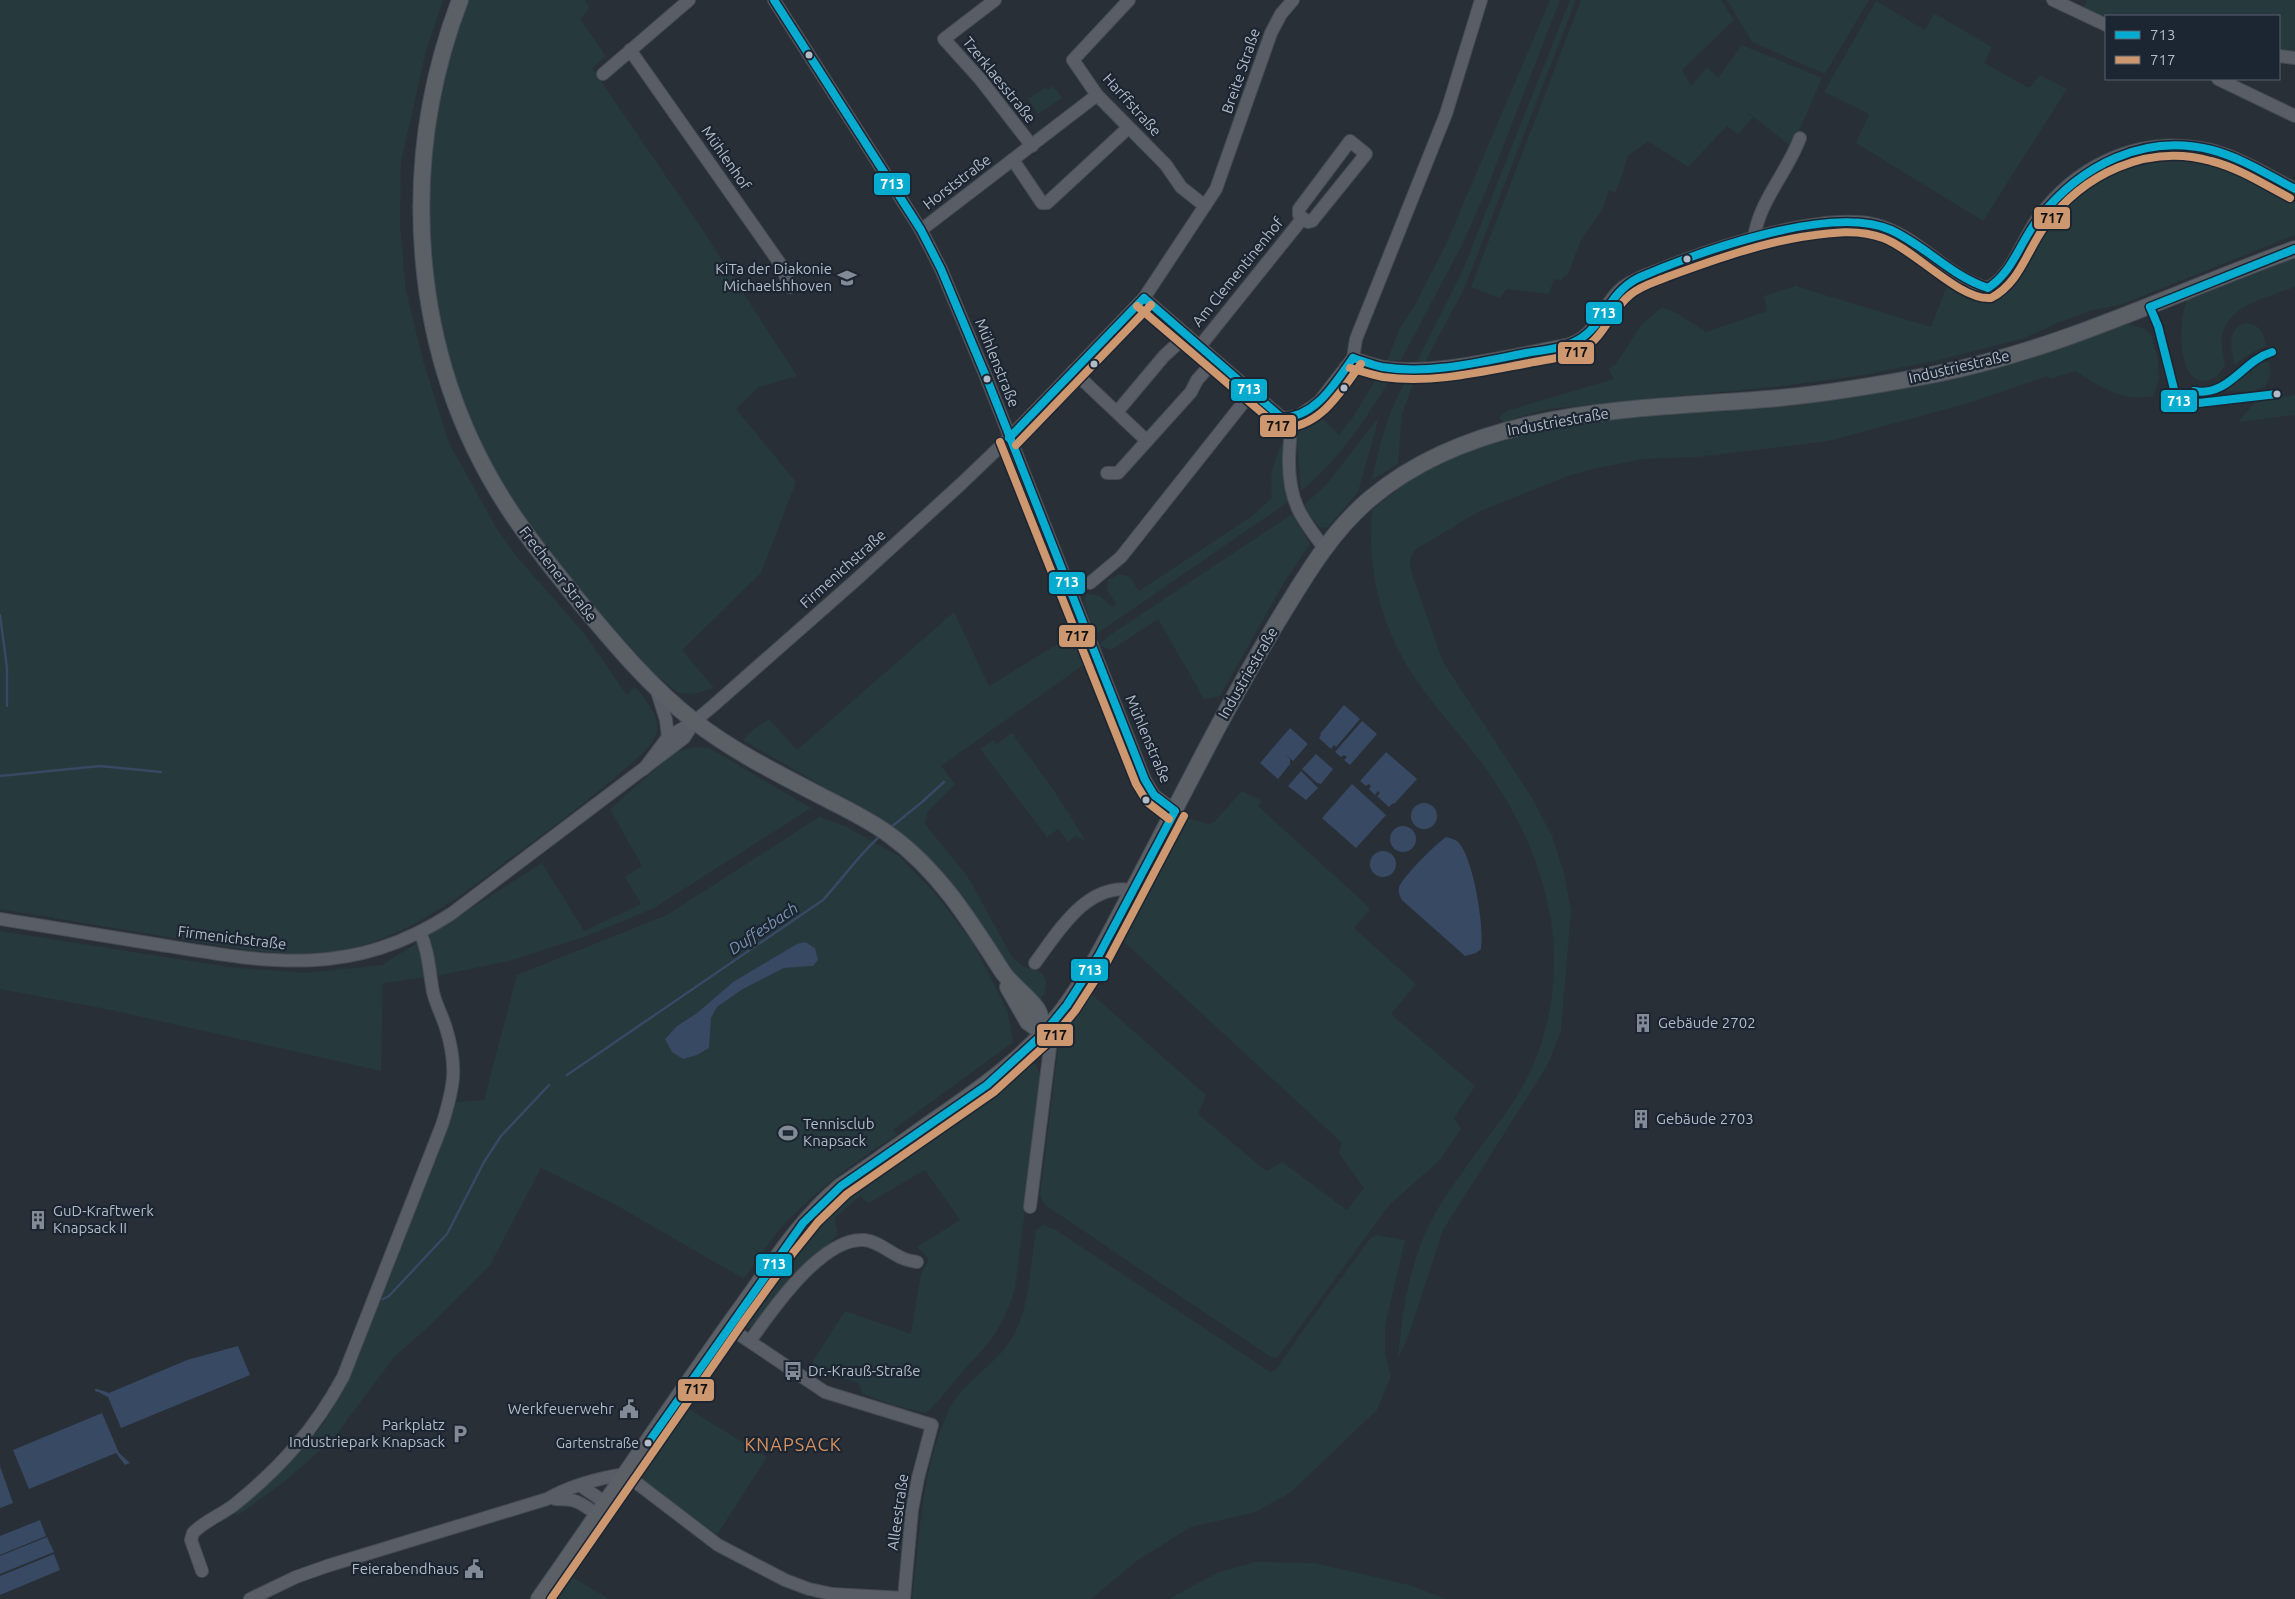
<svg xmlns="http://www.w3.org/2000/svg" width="2295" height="1599" font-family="Ubuntu,sans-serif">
	<rect width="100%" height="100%" fill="#292f37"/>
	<!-- green -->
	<g fill="#26393d" fill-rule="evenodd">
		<path d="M0,0H443L426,51L401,162L400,225L406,291L423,360L449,443L497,529L517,557L583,632L627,695L635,686C653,711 670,725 644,752C605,788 562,820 520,851C462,894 410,939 336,951C287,959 235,948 186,940C124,930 62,919 0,909Z"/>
		<path d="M467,0H585L590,8L580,19L606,56L592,68L700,226L797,376L759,387L736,409L796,482L761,573L682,650L714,688L694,694L678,693L651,671L597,613L509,499L483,451L458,391L432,288L427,177L445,67Z"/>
		<path d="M1550,0H1560L1486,191L1462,245L1401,360L1387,361L1399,330L1416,303L1447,242Z"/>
		<path d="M1570,0H1576L1464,289L1424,364L1417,361L1462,272Z"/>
		<path d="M1581,0H1721L1734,20L1682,70L1691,86L1707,67L1718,78L1742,45L1822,78L1792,147L1741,107L1753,117L1738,134L1727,126L1688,167L1648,141L1627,157L1622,176L1615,193L1609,190L1602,210L1582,238L1567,276H1564L1561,281L1554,279L1549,294L1507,289L1500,298L1471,287Z"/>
		<path d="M1727,0H1869L1825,74L1752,42Z"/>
		<path d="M2087,0H2295V54L2279,52V16H2106V19L2084,8Z"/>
		<path d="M1876,1L1925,30L1934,13L1992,47L1984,63L2029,88L2040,75L2067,89L1983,221L1856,143L1869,114L1824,92Z"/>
		<path d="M1053,86L1062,98L1038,114L1028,99L1046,87L1048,90Z"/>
		<path d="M2174,150C2218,155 2255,176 2295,194V235L2120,305L2093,310L2057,323L2025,338L1935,361L1863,375L1782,386L1548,409L1503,422L1499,417L1509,410L1614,379L1608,369L1616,364L1641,325L1662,307L1678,314L1706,332L1767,311L1764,296L1795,286L1931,327L1951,275L1989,298L1999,296L2007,289L2021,259L2060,201L2069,190L2101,168L2127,158Z"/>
		<path d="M2295,254V287C2271,296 2225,306 2222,337C2221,346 2224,358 2225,367H2223C2217,383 2196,386 2188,370C2178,350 2180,317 2188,297Z"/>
		<path d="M2247,323C2261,326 2263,332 2266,346L2249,354L2234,365C2232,348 2225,328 2247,323Z"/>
		<path d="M2129,324L2145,329L2151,335L2158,359L2159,379L2153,396C2124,403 2099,386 2075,371L2050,379L2047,376L1969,403L1829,441L1696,457L1643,459L1593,469L1568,476L1478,512L1415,550L1410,559L1411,571L1443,662L1531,796L1552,836L1564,873L1571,911L1561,1031L1547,1066L1443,1230L1410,1331L1398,1360C1402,1313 1409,1265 1430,1223C1441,1201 1457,1180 1471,1160C1488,1136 1508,1113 1522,1087C1548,1041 1557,990 1553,937C1547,874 1519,812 1480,761C1456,729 1427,699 1406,664C1390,637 1376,598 1373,567C1370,548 1371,529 1372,510L1407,482L1438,464L1478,446L1548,426L1612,418L1903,388L1990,370Z"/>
		<path d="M2265,361L2269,362L2271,374L2266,386L2250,392L2225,391L2260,362Z"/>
		<path d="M1393,375C1367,417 1340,459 1301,491L1296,429L1305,422L1316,423L1321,417L1339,435L1353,417L1378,376Z"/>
		<path d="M1409,377L1415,378L1402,414L1398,464L1372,480C1380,444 1388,408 1409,377Z"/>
		<path d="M2295,395V415L2238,422L2256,401Z"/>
		<path d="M1379,417L1358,492L1327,528L1319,527L1303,506L1326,485Z"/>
		<path d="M1285,437V478L1288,502L1098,633C1089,622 1087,611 1084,598L1087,594L1100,596L1112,607L1116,604L1107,590L1108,579L1114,578L1118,574L1129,576L1139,591L1251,517L1272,498C1269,472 1274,460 1285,437Z"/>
		<path d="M1292,514L1310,544L1285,581L1220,696L1204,699L1158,619L1111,650L1101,646L1100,643L1110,635Z"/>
		<path d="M954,612L989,686L1077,632L1086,663L941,766L955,784L928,811L925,824L968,877L1012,957C1016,960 1020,965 1025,967C1030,969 1036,969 1040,972C1050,979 1046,994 1039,1001L1010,972L971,911L941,869L916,845L888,824L743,740L754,729L769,719L797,750Z"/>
		<path d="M1012,733L1055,792L1086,841L1076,836L1068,842L1058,829L1047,837L980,749L993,740L997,744Z"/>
		<path d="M695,747L709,748L811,808L654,908L587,936L509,961L441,975L383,983L381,1071L111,1010L0,989V931L229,967L305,973L382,965L542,863L584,931L641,904L625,877L642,866L610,809L675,752Z"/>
		<path d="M1242,791L1262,801L1258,806L1369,907V911L1354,928L1416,984L1391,1014L1475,1086L1454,1118L1461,1129L1439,1161L1389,1205L1278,1357L1272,1358L1045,1205L1040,1195L1060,1033L1087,990L1206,1095L1198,1114L1266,1171L1282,1162L1347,1210L1364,1188L1339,1153L1342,1143L1121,939L1178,832L1188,818L1208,824L1215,821Z"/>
		<path d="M819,817L845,826L899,856L934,892L973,943L1008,1013L1013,1042L893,1130L897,1135C853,1162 815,1191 780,1229C767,1244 756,1262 744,1279L616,1205L541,1168L490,1265L426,1329L395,1356L333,1439L285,1481L237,1516L235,1513L302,1450L324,1423L345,1386L455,1102L484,1100L517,975L667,915ZM815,948L813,966L784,968L768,976L743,989L717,1007L711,1018L677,1026L697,1013L733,982Z"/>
		<path d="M1035,1063L1042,1079L1015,1288C1004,1327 989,1344 962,1372C950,1386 940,1400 926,1413L893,1405L863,1394L858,1383L832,1374L821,1377L808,1369L845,1311L911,1334L921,1274L929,1259L917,1247L960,1220L925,1170L868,1203L860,1196L835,1218L838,1234L750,1328H744L739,1324L806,1229L839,1196L1024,1066Z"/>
		<path d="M1043,1225L1056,1230L1270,1372L1276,1370L1308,1323L1370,1239L1376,1235L1405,1240L1385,1326V1354L1391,1376L1377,1410L1291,1492L1256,1512L1191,1527L1138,1560L1091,1599H912C920,1536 921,1473 947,1414C960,1384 990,1369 1009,1343C1030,1312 1030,1266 1036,1230Z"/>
		<path d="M684,1406L767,1457L717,1535L642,1480L641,1477L668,1437Z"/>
		<path d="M1255,1562L1315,1563L1409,1585L1447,1599H1168L1219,1572Z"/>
		<path d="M567,1574L609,1599H549Z"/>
	</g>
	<!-- water -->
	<g fill="#374963">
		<path d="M1344,705L1360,719L1336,747L1334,745L1331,749L1319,738L1321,735L1320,734Z"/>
		<path d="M1362,721L1377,734L1350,765L1344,760L1347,757L1344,755L1341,757L1335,752Z"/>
		<path d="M1290,728L1307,743V745L1293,761L1285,754L1290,759V764L1278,779L1260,763Z"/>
		<path d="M1386,752L1417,779L1394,804L1393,803L1389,807L1377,796L1380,793L1378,791L1375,795L1369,789L1371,786L1369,784L1366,786L1360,781Z"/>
		<path d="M1316,754L1333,769L1321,784L1317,783L1302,769Z"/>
		<path d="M1301,771L1318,788L1306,800L1288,786Z"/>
		<path d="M1352,784L1386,815L1356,848L1322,818Z"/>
		<circle cx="1424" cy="816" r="13"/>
		<circle cx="1403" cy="839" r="13"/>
		<path d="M1446,837C1450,838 1454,839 1457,841C1473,854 1485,929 1481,949L1476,953L1465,956L1402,900C1400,896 1398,893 1399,888C1401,878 1437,843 1446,837Z"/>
		<circle cx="1383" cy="864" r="13"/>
		<path d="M805,942L815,948L818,960L813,966L784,968L743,989L717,1007L711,1018L709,1048L697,1055L683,1059L672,1052L665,1039L677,1026L697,1013L733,982L797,944Z"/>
		<path d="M238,1346L250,1375L121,1428L108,1397L100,1393L99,1391L101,1390L109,1393L187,1360Z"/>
		<path d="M102,1413L119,1453L130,1463L125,1465L116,1453L29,1489L13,1450Z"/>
		<path d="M0,1466L13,1503L0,1508Z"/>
		<path d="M40,1520L46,1536L0,1555V1536Z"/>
		<path d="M47,1537L54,1552L0,1574V1556Z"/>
		<path d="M54,1554L60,1570L0,1595V1576Z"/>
	</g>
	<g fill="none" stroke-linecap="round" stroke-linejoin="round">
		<!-- stream -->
		<g stroke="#374963" stroke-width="2.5">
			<path d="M0,615L7,668V706"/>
			<path d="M0,776L100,766L161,772"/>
			<path d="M890,828L922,802L944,782"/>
			<path d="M567,1075L823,900C842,879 859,855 880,836"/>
			<path d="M383,1299L389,1296L447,1234L484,1162L501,1136L549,1085"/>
			<path d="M96,1390L99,1391"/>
		</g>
		<!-- minor casing -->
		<g stroke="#474b52" stroke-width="14">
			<g id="minor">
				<path d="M774,0L921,230L941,269L987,379L1145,780L1154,795L1175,811"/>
				<path d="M995,0L944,39L980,79L1032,146"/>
				<path d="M1129,0L1073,60L1097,95L1166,165L1181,187L1205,206"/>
				<path d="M2053,0L2106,25"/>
				<path d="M630,50L781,265L790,287"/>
				<path d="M2279,56L2295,58"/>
				<path d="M603,74L689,0"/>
				<path d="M2218,79L2295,116"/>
				<path d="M1350,141L1366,154L1312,221L1308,222L1299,215V209Z"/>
				<path d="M1013,160L1042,203H1047L1128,128"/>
				<path d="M921,230L1097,95"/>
				<path d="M1754,238C1759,201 1787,173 1800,138"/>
				<path d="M1144,298L1282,418L1297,417L1319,402L1353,358L1356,339L1446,114L1481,0"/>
				<path d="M1200,346L1302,219"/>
				<path d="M1353,358C1363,361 1373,365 1383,367C1434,376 1515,354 1567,345C1599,335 1599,307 1623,287C1635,278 1651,273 1664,268C1715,247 1820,213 1873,224C1917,233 1949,280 1988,288C2011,276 2021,243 2036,221C2073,168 2135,136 2201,148C2233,153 2265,174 2295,189"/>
				<path d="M1073,371L1147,441"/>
				<path d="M1117,412L1164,356L1187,335"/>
				<path d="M1289,418C1292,433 1289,446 1289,461C1289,502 1301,518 1325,549"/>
				<path d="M1107,473H1118L1191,392L1197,380L1215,360"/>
				<path d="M1090,583L1121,557L1251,393"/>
				<path d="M656,688L666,720L668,737"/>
				<path d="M644,769L668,737L695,721L714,705L857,579L961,484L1009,438L1144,298L1216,189L1271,33L1281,14L1293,0"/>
				<path d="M0,919C54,928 108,936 161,945C270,963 352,978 451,914L684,738L693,724"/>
				<path d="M1035,963C1058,932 1087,882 1132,890"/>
				<path d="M1030,1207L1050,1048L1044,1033"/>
				<path d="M750,1341C772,1310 822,1237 864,1240C878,1241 890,1253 902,1258C906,1260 912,1261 917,1262"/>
				<path d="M581,1486L606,1503"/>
				<path d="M555,1499C578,1499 579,1502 598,1515"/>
				<path d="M202,1571L191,1540L193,1533C204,1521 221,1515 234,1505C280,1468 315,1429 343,1377L442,1125C454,1087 458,1067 446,1028C442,1015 436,1005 433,992C429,970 429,953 420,932"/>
				<path d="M250,1599L296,1577L327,1566L547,1499C570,1486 600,1478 625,1474L718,1545L785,1580L809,1589L832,1594L904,1598L912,1510L918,1478L932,1425L825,1392L728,1327"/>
			</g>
		</g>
		<!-- major casing -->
		<g stroke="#464b54" stroke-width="18">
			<g id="major">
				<path d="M460,0C397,165 410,356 507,506C528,539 553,569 577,599C613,642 650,687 694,721C734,752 779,774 823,797C846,809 870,820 891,836C939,871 970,921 1002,971C1011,985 1027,995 1037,1009C1041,1015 1042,1026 1044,1033"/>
				<path d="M1008,987L1028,1022L1044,1033"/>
				<path d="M539,1599C605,1505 669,1409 736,1315C769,1270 798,1222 841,1186C869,1167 897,1147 925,1127C976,1092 1028,1057 1065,1007C1093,969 1113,927 1135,886C1181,798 1225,709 1276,624C1303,580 1330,532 1371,498C1482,405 1643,410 1779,398C1832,393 1884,384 1936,374C2062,349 2175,292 2295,249"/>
			</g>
		</g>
		<!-- minor -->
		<use href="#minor" stroke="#595d65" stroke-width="12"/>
		<!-- major -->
		<use href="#major" stroke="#5b6067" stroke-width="16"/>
		<!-- bus-1 casing -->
		<g stroke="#1c2532" stroke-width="11">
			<g id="bus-1">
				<path d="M1144,298L1282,418C1317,416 1334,384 1353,358"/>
				<path d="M2150,307L2158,326L2176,397L2181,403L2190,404L2277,394"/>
				<path d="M2150,307L2295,249"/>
				<path d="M1353,358C1363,361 1372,365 1382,367C1429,375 1480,362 1526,353C1542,350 1563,349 1578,340C1604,326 1607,294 1638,278C1696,253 1831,203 1891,230C1926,246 1951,276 1988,288C2014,271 2020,241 2039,218C2081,165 2144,133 2212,150C2242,158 2268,175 2295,189"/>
				<path d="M2194,391C2229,397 2242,361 2272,352"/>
				<path d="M1009,438L1144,298"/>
				<path d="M648,1443L803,1223L841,1186L987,1085L1044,1033L1067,1005L1099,955L1175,811L1154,795L1145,780L987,379L941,269L921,230L774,0"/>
			</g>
		</g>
		<!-- bus-2 casing -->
		<g stroke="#1c2532" stroke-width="11">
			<g id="bus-2">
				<path d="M1137,306L1280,428C1320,429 1340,392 1361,364"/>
				<path d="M1350,368C1361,371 1372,375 1383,377C1431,384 1481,372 1529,363C1546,359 1568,358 1583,349C1605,336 1611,310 1630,295C1640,286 1655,282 1667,277C1711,261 1755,245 1801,237C1828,233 1857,228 1883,238C1914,249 1960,301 1991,298C2020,283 2027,250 2045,226C2083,174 2147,143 2211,161C2239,168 2265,185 2290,198"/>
				<path d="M1000,442L1136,784L1147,802L1169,819"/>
				<path d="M1016,445L1151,305"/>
				<path d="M551,1599L744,1321L793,1253L818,1222L847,1194L994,1092L1051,1040L1075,1011L1108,960L1184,816"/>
			</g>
		</g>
		<!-- bus-1 -->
		<use href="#bus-1" stroke="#06acd0" stroke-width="8"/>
		<!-- bus-2 -->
		<use href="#bus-2" stroke="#cd976f" stroke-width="8"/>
	</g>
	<!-- icons -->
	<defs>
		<g id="school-bare" transform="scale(1.5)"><path d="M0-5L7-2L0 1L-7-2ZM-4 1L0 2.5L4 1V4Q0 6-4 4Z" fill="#828a95" stroke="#1c2532" stroke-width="2.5" paint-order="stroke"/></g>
		<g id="building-bare" transform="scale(1.5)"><path d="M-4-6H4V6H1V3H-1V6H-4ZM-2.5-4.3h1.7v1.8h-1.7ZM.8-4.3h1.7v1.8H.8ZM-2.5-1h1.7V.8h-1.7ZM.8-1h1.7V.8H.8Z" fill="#828a95" stroke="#1c2532" stroke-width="2.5" paint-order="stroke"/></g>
		<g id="stadium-bare" transform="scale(1.5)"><path d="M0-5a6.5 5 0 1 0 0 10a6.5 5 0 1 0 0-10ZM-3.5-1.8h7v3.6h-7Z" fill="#828a95" stroke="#1c2532" stroke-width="2.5" paint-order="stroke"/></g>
		<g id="bus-bare" transform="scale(1.5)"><path d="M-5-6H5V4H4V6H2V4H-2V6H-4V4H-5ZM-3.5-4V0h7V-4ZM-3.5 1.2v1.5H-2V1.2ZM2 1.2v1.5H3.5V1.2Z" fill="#828a95" stroke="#1c2532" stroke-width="2.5" paint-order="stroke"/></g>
		<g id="civic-bare" transform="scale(1.5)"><path d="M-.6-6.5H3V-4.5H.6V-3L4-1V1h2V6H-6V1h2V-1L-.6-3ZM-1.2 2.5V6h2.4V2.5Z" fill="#828a95" stroke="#1c2532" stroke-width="2.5" paint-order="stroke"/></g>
		<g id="parking-bare" transform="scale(1.5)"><path d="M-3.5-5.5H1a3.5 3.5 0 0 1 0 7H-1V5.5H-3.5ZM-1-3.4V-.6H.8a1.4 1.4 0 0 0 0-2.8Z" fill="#828a95" stroke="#1c2532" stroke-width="2.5" paint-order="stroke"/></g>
	</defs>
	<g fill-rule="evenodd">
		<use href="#school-bare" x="847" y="278"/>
		<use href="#building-bare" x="1643" y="1023"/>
		<use href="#building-bare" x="1641" y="1119"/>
		<use href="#stadium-bare" x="788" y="1133"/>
		<use href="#building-bare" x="38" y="1220"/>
		<use href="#bus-bare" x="793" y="1371"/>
		<use href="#civic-bare" x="629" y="1409"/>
		<use href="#parking-bare" x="460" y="1434"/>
		<use href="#civic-bare" x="474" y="1569"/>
	</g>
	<!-- markers -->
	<g fill="#b2bbc8" stroke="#1c2532" stroke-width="2">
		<circle cx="809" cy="55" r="4.5"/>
		<circle cx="1687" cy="259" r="4.5"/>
		<circle cx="1094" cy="364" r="4.5"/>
		<circle cx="987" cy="379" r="4.5"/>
		<circle cx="1344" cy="388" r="4.5"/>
		<circle cx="2277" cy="394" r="4.5"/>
		<circle cx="1146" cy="800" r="4.5"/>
		<circle cx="648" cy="1443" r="4.5"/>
	</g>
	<g text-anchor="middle" stroke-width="4.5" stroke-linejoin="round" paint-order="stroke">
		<!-- bus labels -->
		<g font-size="14" fill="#b2bbc8" stroke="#1c2532" text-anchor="end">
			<text x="639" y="1448">Gartenstraße</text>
		</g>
		<!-- street labels -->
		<g font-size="15" fill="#b2bbc8" stroke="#1c2532">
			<text transform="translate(1241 71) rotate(-71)" y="5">Breite Straße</text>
			<text transform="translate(999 80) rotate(51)" y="5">Tzerklaesstraße</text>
			<text transform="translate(1132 105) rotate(48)" y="5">Harffstraße</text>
			<text transform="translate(726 158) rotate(55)" y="5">Mühlenhof</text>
			<text transform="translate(957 182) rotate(-37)" y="5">Horststraße</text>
			<text transform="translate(1238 272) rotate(-51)" y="5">Am Clementinenhof</text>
			<text transform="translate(997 363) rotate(68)" y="5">Mühlenstraße</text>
			<text transform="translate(1959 367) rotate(-13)" y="5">Industriestraße</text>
			<text transform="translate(1558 422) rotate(-10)" y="5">Industriestraße</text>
			<text transform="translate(843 569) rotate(-42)" y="5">Firmenichstraße</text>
			<text transform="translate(558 574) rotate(52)" y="5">Frechener Straße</text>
			<text transform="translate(1248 673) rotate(-60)" y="5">Industriestraße</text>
			<text transform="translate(1148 739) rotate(67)" y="5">Mühlenstraße</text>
			<text transform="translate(232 938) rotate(7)" y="5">Firmenichstraße</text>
			<text transform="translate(898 1512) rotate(-82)" y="5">Alleestraße</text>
		</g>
		<!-- poi labels -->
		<g font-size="15" fill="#b2bbc8" stroke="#1c2532" text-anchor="start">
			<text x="832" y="274" text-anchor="end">KiTa der Diakonie<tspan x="832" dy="17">Michaelshhoven</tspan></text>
			<text x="1658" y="1028">Gebäude 2702</text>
			<text x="1656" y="1124">Gebäude 2703</text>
			<text x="803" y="1129">Tennisclub<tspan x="803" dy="17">Knapsack</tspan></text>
			<text x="53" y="1216">GuD-Kraftwerk<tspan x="53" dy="17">Knapsack II</tspan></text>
			<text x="808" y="1376">Dr.-Krauß-Straße</text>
			<text x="614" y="1414" text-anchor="end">Werkfeuerwehr</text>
			<text x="445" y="1430" text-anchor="end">Parkplatz<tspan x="445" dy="17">Industriepark Knapsack</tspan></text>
			<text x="459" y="1574" text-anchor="end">Feierabendhaus</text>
		</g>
		<!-- water labels -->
		<g font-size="16" font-style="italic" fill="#7992b1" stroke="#1c2532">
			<text transform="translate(763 928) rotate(-34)" y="6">Duffesbach</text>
		</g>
		<!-- quarter labels -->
		<g font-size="18" letter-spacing="1" fill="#d7915f" stroke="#1c2532">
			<text x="793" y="1451">KNAPSACK</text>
		</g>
	</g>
	<g stroke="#1c2532" stroke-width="2">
		<rect x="873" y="172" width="38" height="24" rx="5" fill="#06acd0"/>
		<rect x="2033" y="206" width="38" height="24" rx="5" fill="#cd976f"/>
		<rect x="1585" y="301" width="38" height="24" rx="5" fill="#06acd0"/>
		<rect x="1557" y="341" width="38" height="24" rx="5" fill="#cd976f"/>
		<rect x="1230" y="378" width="38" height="24" rx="5" fill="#06acd0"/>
		<rect x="2160" y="389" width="38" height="24" rx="5" fill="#06acd0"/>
		<rect x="1259" y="414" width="38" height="24" rx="5" fill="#cd976f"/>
		<rect x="1048" y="571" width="38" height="24" rx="5" fill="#06acd0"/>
		<rect x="1058" y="624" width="38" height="24" rx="5" fill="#cd976f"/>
		<rect x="1070" y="958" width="39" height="24" rx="5" fill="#06acd0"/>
		<rect x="1036" y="1023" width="38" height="24" rx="5" fill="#cd976f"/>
		<rect x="755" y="1253" width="38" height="24" rx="5" fill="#06acd0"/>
		<rect x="677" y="1378" width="38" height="24" rx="5" fill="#cd976f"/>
	</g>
	<g font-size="14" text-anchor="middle" font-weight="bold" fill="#fff">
		<text x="892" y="189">713</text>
		<text x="1604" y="318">713</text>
		<text x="1249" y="394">713</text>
		<text x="2179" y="406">713</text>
		<text x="1067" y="587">713</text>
		<text x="1090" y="975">713</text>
		<text x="774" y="1269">713</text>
	</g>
	<g font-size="14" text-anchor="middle" font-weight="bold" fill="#111">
		<text x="2052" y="223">717</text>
		<text x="1576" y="357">717</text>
		<text x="1278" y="431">717</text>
		<text x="1077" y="641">717</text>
		<text x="1055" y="1040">717</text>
		<text x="696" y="1394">717</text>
	</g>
	<!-- legend -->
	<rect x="2105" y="15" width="175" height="65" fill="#1c2532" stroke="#58616e"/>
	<rect x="2115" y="31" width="25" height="8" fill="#06acd0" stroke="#58616e"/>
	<text x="2150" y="40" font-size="15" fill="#b2bbc8">713</text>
	<rect x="2115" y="56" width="25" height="8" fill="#cd976f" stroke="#58616e"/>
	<text x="2150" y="65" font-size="15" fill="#b2bbc8">717</text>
</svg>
